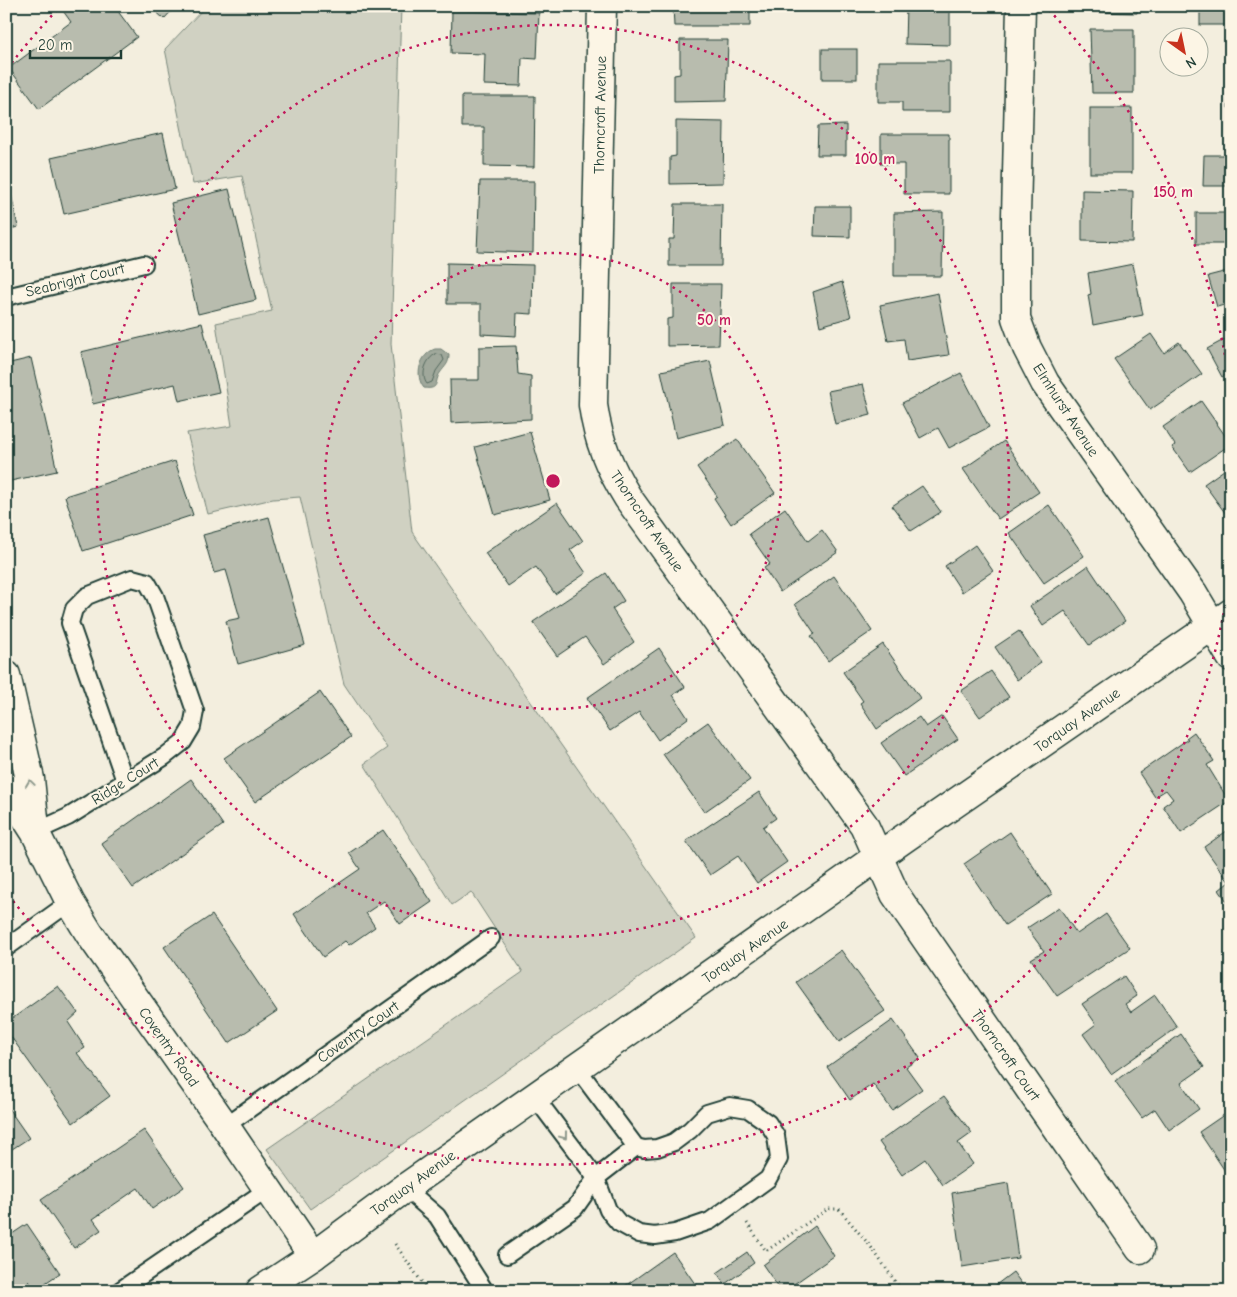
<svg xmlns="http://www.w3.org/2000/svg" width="1237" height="1297" font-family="'Comic Neue',sans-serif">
	<rect width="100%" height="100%" fill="#f3eede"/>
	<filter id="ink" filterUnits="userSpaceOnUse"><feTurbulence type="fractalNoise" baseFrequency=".02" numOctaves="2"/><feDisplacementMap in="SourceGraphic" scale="10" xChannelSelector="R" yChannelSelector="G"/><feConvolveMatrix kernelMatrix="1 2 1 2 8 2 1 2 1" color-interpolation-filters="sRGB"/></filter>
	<g filter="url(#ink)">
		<!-- green -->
		<path fill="#d0d1c2" stroke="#78877b" d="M206,6H401L391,344L412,532L696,938L310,1209L267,1149L523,972L471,892L452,905L364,764L387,748L344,684L300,497L273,499L208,514L187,433L232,426L216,323L272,311L242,176L193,184L165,49Z"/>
		<!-- water -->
		<path fill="#a0a89b" stroke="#6c7d72" d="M435,349H441L449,355C449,364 445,366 440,373C434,382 440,390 424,388C414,376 420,354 435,349Z"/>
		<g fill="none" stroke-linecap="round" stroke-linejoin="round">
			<!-- shore -->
			<path stroke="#53685d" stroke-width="1" d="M436,354L442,355L444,360L436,371L432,382L427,384C420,375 426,358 436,354Z"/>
		</g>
		<!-- building -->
		<g fill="#b8bcae" stroke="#1f3d34">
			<path d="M64,6H114L137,37L39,109L9,68L71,22L61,8Z"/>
			<path d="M150,6H176L164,19Z"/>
			<path d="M673,6H750V26H674Z"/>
			<path d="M906,6H950V45L905,44Z"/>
			<path d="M1093,6H1138L1137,13L1093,12Z"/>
			<rect x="1200" y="6" width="31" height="19"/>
			<path d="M452,11L539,13L537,59L522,58L521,86L484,85L485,54L451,53Z"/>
			<path d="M1090,29H1134V93H1092Z"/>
			<path d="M680,40H728L726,101L674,102V75L680,74Z"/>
			<rect x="822" y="49" width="35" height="30"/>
			<path d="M878,61H950V112H902V102H878Z"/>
			<path d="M1229,76H1231V108H1228Z"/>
			<path d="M462,96H535L534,167L484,166V127H462Z"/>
			<rect x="1090" y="108" width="42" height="65"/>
			<path d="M676,121L724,122L723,183L670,184V157L676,156Z"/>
			<path d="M846,125V155H817L818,126Z"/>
			<path d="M163,133L175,189L64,214L51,158Z"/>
			<path d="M881,134H949V194H904V164H881Z"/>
			<path d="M1204,155H1231V186H1203Z"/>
			<path d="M6,169L18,227L6,230Z"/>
			<path d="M480,181H534L533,253L477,251Z"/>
			<path d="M229,189L256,300L198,314L171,203Z"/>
			<path d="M1082,190L1133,191L1132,242L1082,241Z"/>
			<path d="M675,204H722L721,266H669V239H674Z"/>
			<path d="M815,206H850V237L814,236Z"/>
			<path d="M943,212L942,276H894V213Z"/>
			<rect x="1196" y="213" width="34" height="31"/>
			<path d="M447,263L533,265L532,314L517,313L516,336L481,334V304H447Z"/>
			<path d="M1133,264L1143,315L1093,325L1088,295L1091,294L1088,273Z"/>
			<path d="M1231,270V303L1217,307L1208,276Z"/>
			<path d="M842,282L851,317L820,326L813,292Z"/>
			<path d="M673,284H721L719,345L667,346V319L673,318Z"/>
			<path d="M938,293L949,355L907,361L904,339L888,341L880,305Z"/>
			<path d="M202,323L219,392L179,401L175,384L93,404L81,352Z"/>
			<path d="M1151,334L1164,353L1179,342L1202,374L1150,410L1114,359Z"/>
			<path d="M1231,336V372L1222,377L1207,349Z"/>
			<path d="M516,346L518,374L531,376V419L451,423L450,380H479V347Z"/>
			<path d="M31,358L57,471L6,482V364Z"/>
			<path d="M710,361L725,425L676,438L661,371Z"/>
			<path d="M961,373L989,427L949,448L938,428L920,438L902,403Z"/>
			<path d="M863,384L871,415L835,424L828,391Z"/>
			<path d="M1201,401L1231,444L1190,472L1172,447L1175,445L1163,427Z"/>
			<path d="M530,432L550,500L495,515L475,447Z"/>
			<path d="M737,439L775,493L731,524L714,498L717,496L697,467Z"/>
			<path d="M1004,441L1039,492L998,519L963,469Z"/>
			<path d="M175,461L193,515L83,551L65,496Z"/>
			<path d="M1231,465V521L1204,484Z"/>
			<path d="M922,486L941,512L911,531L892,506Z"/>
			<path d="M557,503L583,541L570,550L586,573L555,594L536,567L508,586L485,553Z"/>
			<path d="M1049,505L1084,556L1044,583L1009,533Z"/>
			<path d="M785,508L808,541L822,530L838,552L780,592L764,568L770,564L749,534Z"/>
			<path d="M269,517L305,645L238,664L226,621L240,618L226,570L214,573L203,535Z"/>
			<path d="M975,545L993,571L962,592L945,566Z"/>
			<path d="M1088,566L1125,621L1089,645L1065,611L1043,626L1030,606Z"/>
			<path d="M606,573L624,601L612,609L634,642L604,664L585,637L557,656L533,622Z"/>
			<path d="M834,576L872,631L828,661L811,636L815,634L795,604Z"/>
			<path d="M1019,631L1041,663L1017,680L995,647Z"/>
			<path d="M883,644L920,698L877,729L860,703L863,701L843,672Z"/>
			<path d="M659,648L685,687L673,695L688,718L658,740L639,712L610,731L587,698Z"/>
			<path d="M991,671L1009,697L980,717L961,691Z"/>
			<path d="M320,692L351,737L255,802L224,758Z"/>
			<path d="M942,716L958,739L904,776L881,743L919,717L926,727Z"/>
			<path d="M708,722L750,780L704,812L663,754Z"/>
			<path d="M1194,732L1214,761L1207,765L1229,801L1181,833L1163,806L1173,799L1166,790L1155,797L1139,773L1188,739L1186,738Z"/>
			<path d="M191,779L223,825L133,888L101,843Z"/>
			<path d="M759,792L776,818L763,827L787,862L757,883L738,856L710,875L686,841Z"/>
			<path d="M1231,828V907L1219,890L1229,882L1204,847Z"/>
			<path d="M383,830L432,902L400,924L384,901L366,913L375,927L349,945L345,941L323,957L294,914L360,869L349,853Z"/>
			<path d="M1010,832L1052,894L1005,925L964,864Z"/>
			<path d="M1059,907L1077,934L1106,914L1130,948L1057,996L1031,959L1044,951L1027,928Z"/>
			<path d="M212,915L277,1011L229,1043L164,947Z"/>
			<path d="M841,950L885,1011L839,1042L796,982Z"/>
			<path d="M1124,976L1137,996L1125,1004L1131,1012L1155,995L1177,1027L1111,1074L1083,1034L1096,1024L1082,1004Z"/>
			<path d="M58,986L78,1013L68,1022L85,1048L77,1053L110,1096L73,1123L6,1030V1023Z"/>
			<path d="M893,1020L920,1058L906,1067L922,1089L892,1110L873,1084L850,1100L827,1067Z"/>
			<path d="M1181,1034L1204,1067L1181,1083L1199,1109L1169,1130L1155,1109L1142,1118L1115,1081Z"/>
			<path d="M944,1096L972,1133L958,1143L973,1164L943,1185L925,1159L902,1175L879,1142Z"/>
			<path d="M6,1105L29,1138L6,1153Z"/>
			<path d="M1231,1110V1180L1199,1132Z"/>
			<path d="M144,1130L184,1187L152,1209L138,1188L93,1219L101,1230L74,1248L41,1200Z"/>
			<path d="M1008,1183L1018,1258L962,1267L952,1193Z"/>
			<path d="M27,1224L60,1273L35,1290L29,1281L15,1291H6V1238Z"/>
			<path d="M815,1226L834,1256L784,1291H781L763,1265Z"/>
			<path d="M673,1252L700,1291H618Z"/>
			<path d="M747,1252L754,1263L725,1284L717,1273Z"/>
			<path d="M1013,1272L1027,1291H988Z"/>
			<path d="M585,1285L589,1291H576Z"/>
		</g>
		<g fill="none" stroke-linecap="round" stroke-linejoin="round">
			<!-- lane casing -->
			<g stroke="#1f3d34" stroke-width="20">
				<g id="lane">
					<path d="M6,297L144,264"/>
					<path d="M35,832L68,817L164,757L183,742L192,727L195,711L155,596L147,582L132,578L87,596L74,609L70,623L125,781"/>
					<path d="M6,948L70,902"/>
					<path d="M535,1097L596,1178L608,1210L619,1223L639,1234L655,1236L675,1233L710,1221L768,1179L779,1159L776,1136L768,1123L748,1109L730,1106L707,1113L690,1130L674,1142L657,1148L644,1149L636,1147L577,1068"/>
					<path d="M225,1126L491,938"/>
					<path d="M405,1188L437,1216L485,1291"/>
					<path d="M507,1255L575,1208L596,1178L636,1147"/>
					<path d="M119,1291L268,1189"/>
				</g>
			</g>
			<!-- street casing -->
			<g stroke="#1f3d34" stroke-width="31">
				<g id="street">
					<path d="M602,6L593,405C598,441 609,467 628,498L864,825L895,894L1140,1249"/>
					<path d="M1021,6L1016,216V318L1027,348L1045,383L1193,593L1231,657"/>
					<path d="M6,675L30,779L35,828"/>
					<path d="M6,787L35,832L70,902L89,933L225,1126L313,1256"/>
					<path d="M260,1291L313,1256L405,1188L906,837L1231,613"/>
				</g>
			</g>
			<!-- path -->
			<g stroke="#1f3d34" stroke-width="3" stroke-dasharray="1 4" stroke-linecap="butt">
				<path d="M747,1223L766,1251L828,1209H839L871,1247L902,1291"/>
				<path d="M395,1244L428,1291"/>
			</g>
			<!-- lane -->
			<use href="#lane" stroke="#fcf5e5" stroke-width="16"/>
			<!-- street -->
			<use href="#street" stroke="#fcf5e5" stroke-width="28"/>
		</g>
		<!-- one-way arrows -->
		<defs><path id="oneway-chevron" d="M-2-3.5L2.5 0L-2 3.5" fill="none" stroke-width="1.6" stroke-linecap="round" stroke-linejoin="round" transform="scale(1.25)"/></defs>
		<g stroke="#8e998c">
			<use href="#oneway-chevron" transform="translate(30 783) rotate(-98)"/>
			<use href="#oneway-chevron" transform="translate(564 1136) rotate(53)"/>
		</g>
	</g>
	<!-- distance rings -->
	<g fill="none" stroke="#c2185b" stroke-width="2.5" stroke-dasharray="2.5 5">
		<circle cx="553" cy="481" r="228"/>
		<circle cx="553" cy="481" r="456"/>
		<path d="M1230 576A684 684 0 0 1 7 893M7 69A684 684 0 0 1 57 10M1049 10A684 684 0 0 1 1230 386"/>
	</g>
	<g text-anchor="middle" stroke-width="4" stroke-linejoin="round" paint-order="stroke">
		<!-- street labels -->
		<g font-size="15" fill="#1f3d34" stroke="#fcf5e5">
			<text transform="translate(600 115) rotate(-89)" y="5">Thorncroft Avenue</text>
			<text transform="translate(75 280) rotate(-14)" y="5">Seabright Court</text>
			<text transform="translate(1066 410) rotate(57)" y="5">Elmhurst Avenue</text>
			<text transform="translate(647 521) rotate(56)" y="5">Thorncroft Avenue</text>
			<text transform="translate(1077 720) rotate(-35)" y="5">Torquay Avenue</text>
			<text transform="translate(125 781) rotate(-32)" y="5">Ridge Court</text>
			<text transform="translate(745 951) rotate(-35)" y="5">Torquay Avenue</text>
			<text transform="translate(358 1032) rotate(-35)" y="5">Coventry Court</text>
			<text transform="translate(169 1047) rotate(55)" y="5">Coventry Road</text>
			<text transform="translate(1006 1055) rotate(55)" y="5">Thorncroft Court</text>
			<text transform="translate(413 1183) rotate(-36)" y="5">Torquay Avenue</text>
		</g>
	</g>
	<circle cx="553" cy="481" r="8" fill="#c2185b" stroke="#fcf5e5" stroke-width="2.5"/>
	<g font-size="15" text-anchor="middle" font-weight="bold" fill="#c2185b" stroke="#fcf5e5" stroke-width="4" stroke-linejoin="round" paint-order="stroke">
		<text x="875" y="164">100 m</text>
		<text x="1173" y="197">150 m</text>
		<text x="714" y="325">50 m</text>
	</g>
	<!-- margin -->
	<rect width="1237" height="1297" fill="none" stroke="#fcf5e5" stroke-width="25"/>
	<rect x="12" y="12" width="1212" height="1272" fill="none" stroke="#1f3d34" stroke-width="2" filter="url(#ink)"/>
	<!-- north arrow -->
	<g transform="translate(1184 52) rotate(147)"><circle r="24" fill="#fcf5e5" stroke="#a4ab9e"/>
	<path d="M0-4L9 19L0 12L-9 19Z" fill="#c8321e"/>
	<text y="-8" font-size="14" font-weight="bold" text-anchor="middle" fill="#1f3d34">N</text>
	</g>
	<!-- scale -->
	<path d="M30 50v8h91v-8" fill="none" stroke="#1f3d34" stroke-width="2.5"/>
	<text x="38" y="50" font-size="15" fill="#1f3d34" stroke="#fcf5e5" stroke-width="4" paint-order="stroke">20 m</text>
</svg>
